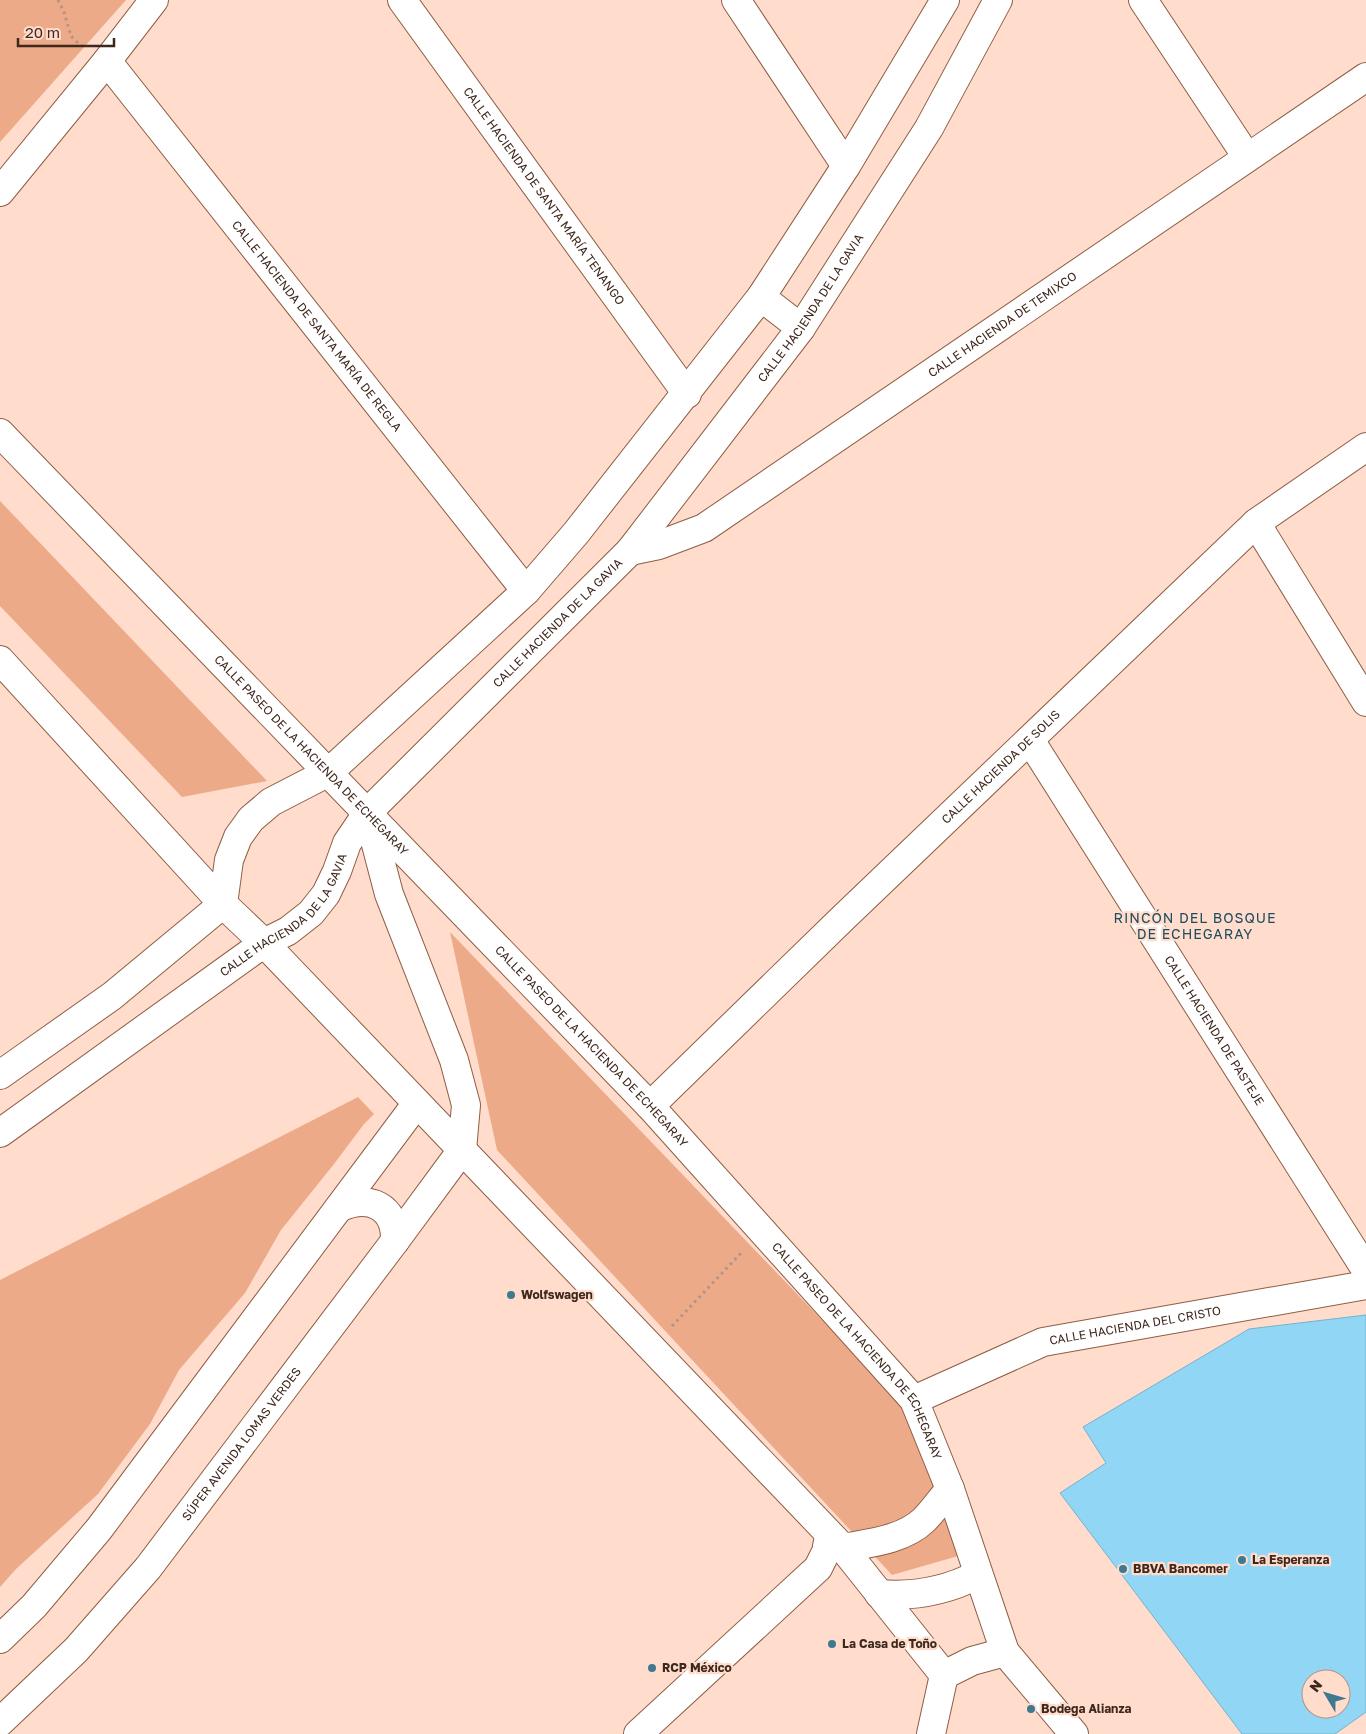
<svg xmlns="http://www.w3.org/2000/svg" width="1366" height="1734" font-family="'Golos Text',sans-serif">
	<rect width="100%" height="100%" fill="#ffdccb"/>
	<!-- green -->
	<g fill="#edaa89">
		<path d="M0,0H126L0,142Z"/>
		<path d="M0,501L267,781L182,797L0,606Z"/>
		<path d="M450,932L915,1417L965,1554L892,1575L497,1150Z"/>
		<path d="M358,1097L374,1114L364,1124L334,1164L281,1230L245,1293L179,1370L150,1424L98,1494L16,1569L0,1587V1280Z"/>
	</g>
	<!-- building -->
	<path fill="#91d6f5" stroke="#74b2cd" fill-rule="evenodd" d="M1366,1315V1712L1335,1734H1242L1060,1493L1106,1463L1083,1427L1249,1329ZM1311,1679H1341V1709H1311Z"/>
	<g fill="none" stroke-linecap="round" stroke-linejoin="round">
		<!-- minor casing -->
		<g stroke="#8e5d44" stroke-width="30">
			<g id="minor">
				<path id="s1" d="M402,0L687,394"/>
				<path d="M736,0L846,166"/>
				<path d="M1143,0L1247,157"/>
				<path id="s2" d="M107,61L526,591"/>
				<path d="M0,192L107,61L154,0"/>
				<path d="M761,297L801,328"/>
				<path d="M1256,523L1366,702"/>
				<path id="s3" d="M630,551L659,545L704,528L1366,77"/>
				<path id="s4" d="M1030,740L1366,1270"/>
				<path id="s5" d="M650,1106L842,919L1256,523L1366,447"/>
				<path id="s6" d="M914,1400L1043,1342L1366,1285"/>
				<path d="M638,1734L818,1568L826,1552L829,1536"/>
			</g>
		</g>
		<!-- major casing -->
		<g stroke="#8e5d44" stroke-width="30">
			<g id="major">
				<path id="s7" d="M0,433L650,1106L914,1400L950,1489L1005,1652L1074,1734"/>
				<path d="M0,660L223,904L264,943L843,1548L944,1675"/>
				<path d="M0,1075L112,996L223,904L229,860L238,837L251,819L271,802L329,772L526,591L576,533L761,297L846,166L945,0"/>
				<path id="s8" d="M0,1133L264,943L288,931L311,913L326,894L337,871L347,843L368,812L630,551L801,328L929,128L998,0"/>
				<path d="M339,1208C369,1194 396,1206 395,1241"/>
				<path d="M843,1548C870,1543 903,1540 924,1520C933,1511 941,1499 950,1489"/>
				<path d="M879,1594C915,1597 946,1591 977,1575"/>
				<path d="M0,1639L34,1606L99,1529L417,1103"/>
				<path d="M944,1675L972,1661L1005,1652"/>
				<path id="s9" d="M0,1722L76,1650L148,1568L395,1241L462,1150L466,1105L454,1060L389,894L368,814"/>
				<path d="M931,1734L944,1675"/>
			</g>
		</g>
		<!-- path -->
		<g stroke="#b19485" stroke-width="3" stroke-dasharray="2.5 4" stroke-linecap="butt">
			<path d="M58,0L64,12L71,36L81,46"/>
			<path d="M672,1326L742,1252"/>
		</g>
		<!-- minor -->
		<use href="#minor" stroke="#fff" stroke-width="28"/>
		<!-- major -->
		<use href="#major" stroke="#fff" stroke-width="28"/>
	</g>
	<!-- markers -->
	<g fill="#3e7991" stroke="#ffdccb" stroke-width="2">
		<circle cx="511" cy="1295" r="5"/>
		<circle cx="1242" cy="1560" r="5"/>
		<circle cx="1123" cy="1569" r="5"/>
		<circle cx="832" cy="1644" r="5"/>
		<circle cx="652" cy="1668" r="5"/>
		<circle cx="1031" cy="1709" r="5"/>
	</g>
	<g text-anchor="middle" stroke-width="4.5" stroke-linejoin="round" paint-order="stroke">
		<!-- street labels -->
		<g font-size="12" fill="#3e281e" stroke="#ffdccb">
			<text dy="4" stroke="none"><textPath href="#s1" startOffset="242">CALLE HACIENDA DE SANTA MARÍA TENANGO</textPath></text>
			<text dy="4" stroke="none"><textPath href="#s8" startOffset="1171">CALLE HACIENDA DE LA GAVIA</textPath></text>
			<text dy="4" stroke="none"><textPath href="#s3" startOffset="439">CALLE HACIENDA DE TEMIXCO</textPath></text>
			<text dy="4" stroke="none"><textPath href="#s2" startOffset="338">CALLE HACIENDA DE SANTA MARÍA DE REGLA</textPath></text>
			<text dy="4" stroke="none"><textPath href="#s8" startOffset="766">CALLE HACIENDA DE LA GAVIA</textPath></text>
			<text dy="4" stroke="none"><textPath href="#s7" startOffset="448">CALLE PASEO DE LA HACIENDA DE ECHEGARAY</textPath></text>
			<text dy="4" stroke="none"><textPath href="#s5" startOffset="488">CALLE HACIENDA DE SOLIS</textPath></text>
			<text dy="4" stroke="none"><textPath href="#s8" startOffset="361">CALLE HACIENDA DE LA GAVIA</textPath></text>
			<text dy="4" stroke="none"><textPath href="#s4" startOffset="344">CALLE HACIENDA DE PASTEJE</textPath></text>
			<text dy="4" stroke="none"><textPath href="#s7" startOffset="852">CALLE PASEO DE LA HACIENDA DE ECHEGARAY</textPath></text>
			<text dy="4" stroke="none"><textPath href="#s6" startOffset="235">CALLE HACIENDA DEL CRISTO</textPath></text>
			<text dy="4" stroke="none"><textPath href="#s7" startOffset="1258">CALLE PASEO DE LA HACIENDA DE ECHEGARAY</textPath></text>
			<text dy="4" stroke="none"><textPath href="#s9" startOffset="369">SÚPER AVENIDA LOMAS VERDES</textPath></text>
		</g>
		<!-- poi labels -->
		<g font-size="12" font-weight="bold" fill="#3e281e" stroke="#ffdccb" text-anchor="start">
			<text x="521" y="1299">Wolfswagen</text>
			<text x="1252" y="1564">La Esperanza</text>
			<text x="1133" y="1573">BBVA Bancomer</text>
			<text x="842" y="1648">La Casa de Toño</text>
			<text x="662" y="1672">RCP México</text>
			<text x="1041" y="1713">Bodega Alianza</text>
		</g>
		<!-- neighbourhood labels -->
		<g font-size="14" letter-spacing="1" fill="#1c4c5f" stroke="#ffdccb">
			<text x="1195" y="923">RINCÓN DEL BOSQUE<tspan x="1195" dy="16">DE ECHEGARAY</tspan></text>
		</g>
	</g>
	<!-- north arrow -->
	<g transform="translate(1326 1694) rotate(308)"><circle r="24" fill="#ffdccb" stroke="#b29486"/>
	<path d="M0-4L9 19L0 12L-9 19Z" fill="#3e7991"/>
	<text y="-8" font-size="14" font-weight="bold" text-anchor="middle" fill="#3e281e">N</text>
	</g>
	<!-- scale -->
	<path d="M18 38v8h96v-8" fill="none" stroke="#3e281e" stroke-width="2.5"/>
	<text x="25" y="38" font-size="15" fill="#3e281e" stroke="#ffdccb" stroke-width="4" paint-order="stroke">20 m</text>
</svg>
